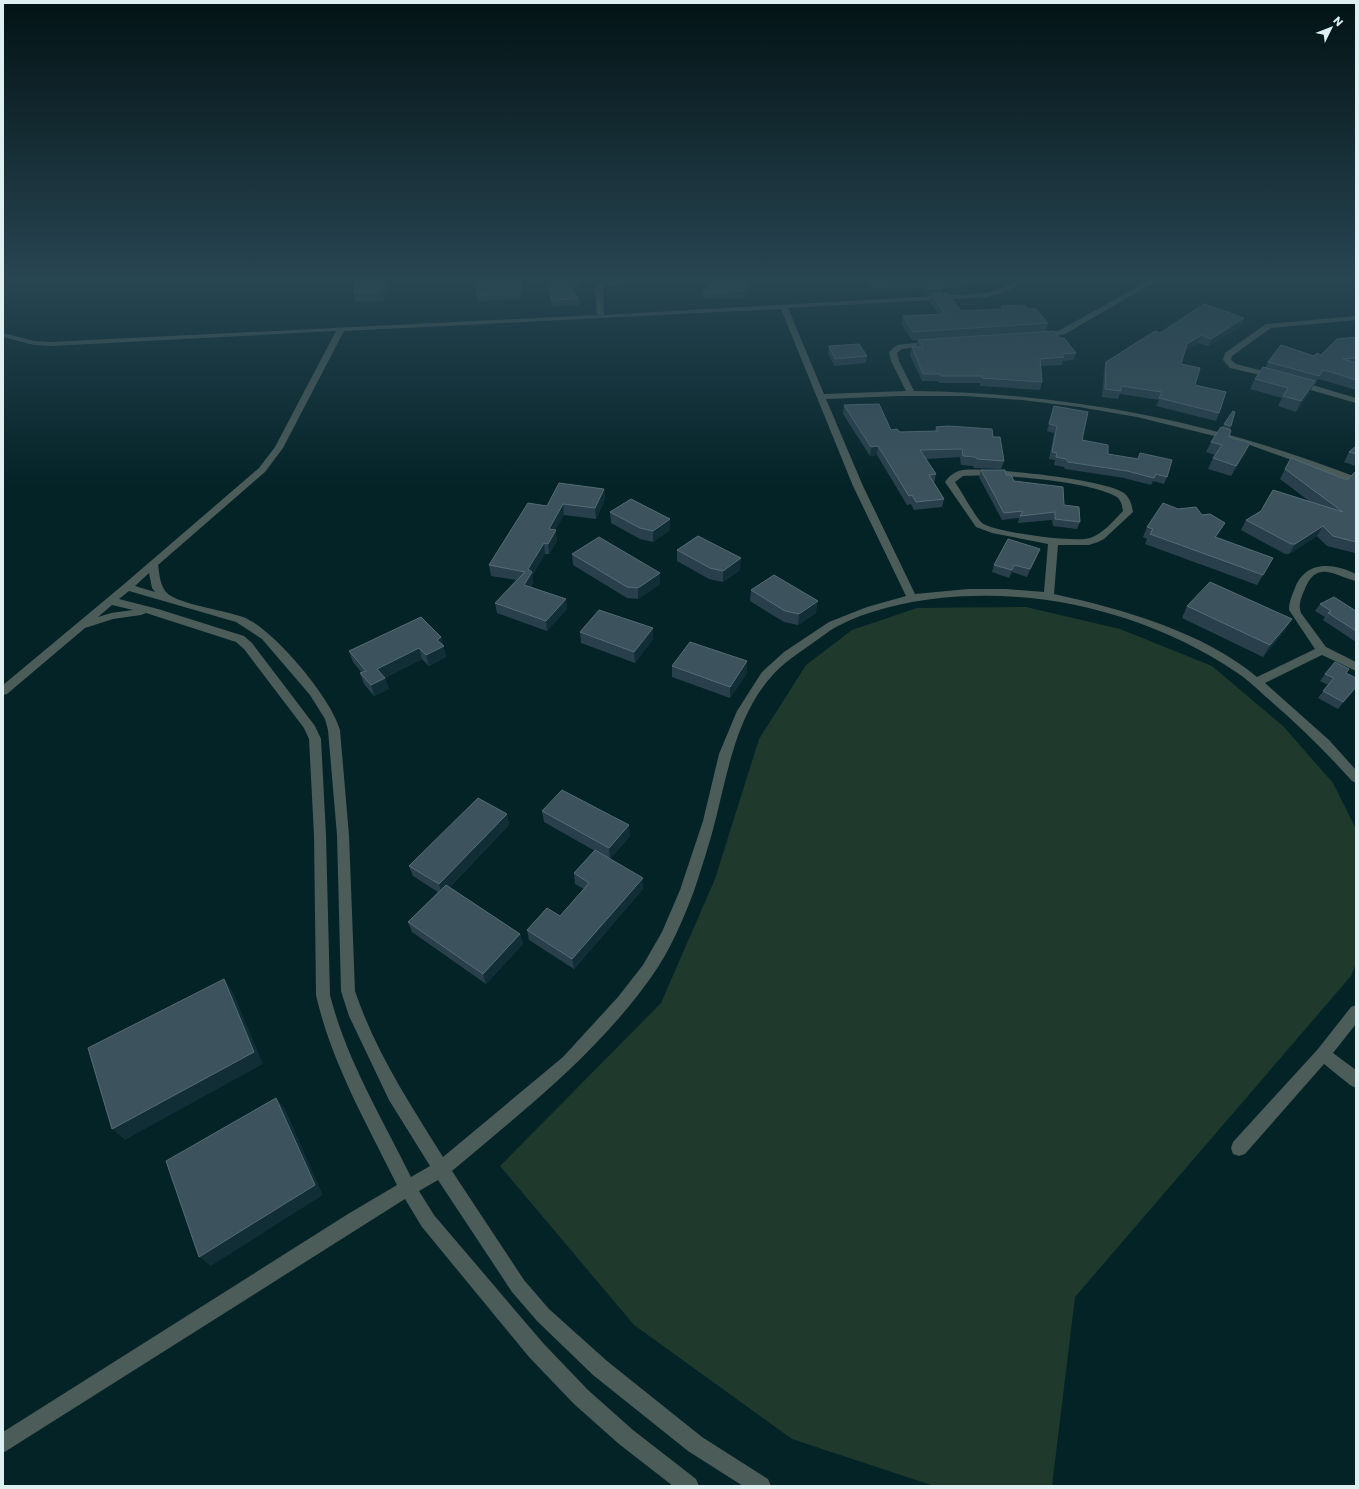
<svg xmlns="http://www.w3.org/2000/svg" width="1359" height="1489" font-family="Poppins,sans-serif">
	<rect width="100%" height="100%" fill="#032327"/>
	<!-- green -->
	<path fill="#1f392c" d="M1026,607L1120,629L1212,666L1283,726L1333,783L1355,827L1356,963L1351,976L1075,1297L1052,1486H934L792,1439L634,1325L500,1166L661,1003L715,879L759,739L806,665L852,630L917,608Z"/>
	<g fill="none" stroke-linecap="round" stroke-linejoin="round">
		<!-- minor -->
		<g fill="#4c5c59" fill-rule="evenodd">
			<path d="M601,280H716L713,282L605,285L603,290L604,315L987,293C1001,290 1013,280 1027,280L1003,293L987,297L788,308L824,394L906,391L891,361L889,352L897,345L933,341H936V345L902,349L897,353L899,361L914,391C1068,393 1212,421 1356,477V483L1247,444L1137,417L1079,407L1022,400L965,396H899L826,399L863,486L915,594L968,589H1006L1044,592L1048,544L992,533L976,527L945,482C949,476 955,471 963,470C987,467 1105,479 1124,493C1130,498 1132,505 1133,512L1104,539L1098,542L1089,545H1058L1054,594C1122,609 1204,632 1257,677L1315,649L1289,610C1289,602 1292,595 1295,588C1306,560 1333,563 1356,574V581C1333,575 1316,559 1304,591C1301,598 1298,605 1301,613L1326,647L1356,662V671L1322,655L1265,683L1329,740L1356,770V783L1352,781C1325,751 1297,723 1266,697C1256,688 1247,679 1236,672C1151,615 1042,587 940,598C905,602 868,610 836,627C827,632 819,639 810,645C797,654 782,664 771,677C737,715 728,770 716,818C710,842 702,867 694,891C683,920 670,951 652,976C598,1053 523,1111 452,1171L524,1280L549,1309L607,1361L702,1437L768,1479L771,1486H743L688,1451L593,1375L537,1321L512,1292L438,1180L419,1191L434,1215L543,1343L588,1390L633,1430L696,1479L699,1486H673L619,1444L574,1404L529,1357L422,1227L405,1199L3,1453V1432L348,1214L397,1185C367,1124 331,1062 316,995L314,835L309,739L304,728L244,649L236,642L146,613L141,615L113,619L85,628L7,694L3,695V685L123,585L259,468L275,447L336,331L50,346L34,345L3,337V333L34,341L50,342L597,315L595,290ZM781,309L853,486L906,596L867,607L829,622L784,652L762,672L737,711L719,754L703,821L680,890L662,932L643,965L618,997L563,1057L443,1157C410,1104 375,1051 355,991L349,835L340,730C332,699 273,628 243,617C222,610 191,606 173,597C160,591 160,577 158,565L265,472L283,448L344,331ZM963,476C994,473 1089,481 1115,496C1121,499 1122,505 1123,511C1114,520 1103,534 1090,538C1076,543 993,532 982,523C974,515 962,492 955,482ZM149,573L152,588L155,592L135,586ZM129,591L236,622L262,639L310,695L325,719L328,730L337,835L341,991L349,1016L389,1100L430,1166L411,1177C382,1118 346,1059 330,995L326,835L321,739L315,726L252,643L244,636L158,609L119,599ZM112,605L133,610L111,613L98,617Z"/>
			<path d="M1150,280H1158L1065,334L1041,338L1037,336L1060,330Z"/>
			<path d="M1356,316V320L1271,328L1232,356L1231,360L1236,364L1278,375V379L1230,368L1223,360L1225,353L1266,324Z"/>
			<path d="M1293,381H1299L1356,398V403L1293,385Z"/>
			<path d="M1356,1005V1024L1333,1053L1356,1070V1088L1350,1085L1324,1064L1245,1154L1239,1156L1233,1154L1231,1148L1233,1142L1318,1049L1351,1007Z"/>
		</g>
	</g>
	<!-- wall -->
	<g fill="#29404c">
		<path d="M356,280H389L385,299L384,301L356,302L354,293Z"/>
		<path d="M477,280H522L520,299L478,301L477,295Z"/>
		<path d="M549,280H581L578,283L579,288L574,294L579,299L580,305L552,307Z"/>
		<path d="M757,280L743,298L703,299V293Z"/>
		<path d="M864,280H987L972,287L943,288L942,293L961,311L1001,309V306L1028,309L1048,323L1046,331L1060,338L1076,353L1073,360L1063,361L1062,365L1040,366L1042,382L1040,390L980,386V383H939L938,381H922L910,355L912,347H916L918,340H912L901,324L903,316L938,314L930,302L931,295H925L922,290L873,293Z"/>
		<path d="M1241,326L1208,346L1198,343L1185,351L1181,364L1195,385L1219,413L1216,421L1156,406L1159,400L1120,394L1118,399L1102,397L1104,370L1106,362L1160,333Z"/>
		<path d="M1356,337V390L1326,381L1318,379L1315,385L1313,384L1310,392L1296,412L1278,406L1282,398L1250,389L1255,379L1265,368L1268,362L1314,356L1321,355Z"/>
		<path d="M829,346L867,356L866,363L834,366L828,353Z"/>
		<path d="M844,405L891,430L900,432L935,431L936,427L993,437L1004,461L1001,469L974,468L973,466L961,465L960,457L926,459L936,474L934,483L944,499L942,507L914,510L911,504L907,505L877,455L870,456L843,414Z"/>
		<path d="M1054,406L1082,440L1108,454L1167,477L1164,484L1153,481L1151,485L1124,478L1065,469L1064,467L1054,465L1055,460L1049,459L1054,433L1047,431Z"/>
		<path d="M1224,424L1231,426L1230,429L1229,437L1250,443L1245,454L1231,476L1208,469L1213,458L1215,455L1206,452L1211,442L1222,428Z"/>
		<path d="M1356,446V466L1344,462L1349,452Z"/>
		<path d="M1285,469L1347,480L1356,473V552L1355,553L1327,546L1317,536L1289,554H1285L1241,530L1246,520L1309,501L1280,479Z"/>
		<path d="M981,470L1014,481L1064,505L1080,522L1077,529L1053,526L1052,520L1018,523L1019,518L1002,520L979,477Z"/>
		<path d="M604,489L605,499L596,519L564,515L555,530L557,541L549,554H545L532,576L533,582L531,587L566,599L567,609L547,631L497,613L495,603L516,580L491,576L489,565L547,506Z"/>
		<path d="M1178,509L1202,515L1225,523L1217,537L1273,558L1257,585L1145,544L1147,539L1143,537L1147,527Z"/>
		<path d="M610,512L670,519V530L653,542L640,539L611,523Z"/>
		<path d="M677,550L740,570L723,582L709,579L677,561Z"/>
		<path d="M572,554L660,573V584L638,599L627,598L573,565Z"/>
		<path d="M1037,556L1027,577L1012,572L1009,578L992,572L994,565Z"/>
		<path d="M751,590L816,613L798,625L784,622L750,601Z"/>
		<path d="M1320,604L1356,611V642L1323,620L1325,617L1315,611Z"/>
		<path d="M1187,606L1292,619L1285,630L1263,657L1182,618Z"/>
		<path d="M653,628V639L635,663L581,643L580,632Z"/>
		<path d="M441,637L446,657L429,666L422,659L385,678L389,689L374,696L364,684L360,673H362L353,662L349,651Z"/>
		<path d="M672,666L747,673L730,698L672,677Z"/>
		<path d="M1349,669L1346,673L1356,688L1338,709L1318,698L1328,685L1320,681L1325,674Z"/>
		<path d="M542,811L630,836L610,859L643,889L574,969L529,940L527,930L560,916L584,889L575,884L574,873L595,851L544,822Z"/>
		<path d="M507,814L509,825L450,887L520,934L523,944L486,984L412,932L408,922L438,892L413,876L409,866Z"/>
	</g>
	<!-- shaded-wall -->
	<g fill="#112d35">
		<path d="M385,280H389L385,299L384,301L382,292Z"/>
		<path d="M521,280H522L520,299V294Z"/>
		<path d="M578,280H581L578,283L579,288L571,297V290Z"/>
		<path d="M752,280H757L743,298L744,291Z"/>
		<path d="M973,280H987L972,287Z"/>
		<path d="M1244,318L1241,326L1208,346L1211,339Z"/>
		<path d="M1202,335L1198,343L1184,352L1187,344Z"/>
		<path d="M1323,370L1318,379L1315,385L1319,376Z"/>
		<path d="M1315,381L1310,392L1296,412L1301,401Z"/>
		<path d="M1250,443L1245,454L1231,476L1236,466Z"/>
		<path d="M878,446L877,455L870,456L871,447Z"/>
		<path d="M604,489L605,499L596,519L595,508Z"/>
		<path d="M563,504L564,515L550,540L549,529Z"/>
		<path d="M670,519V530L653,542V531Z"/>
		<path d="M1225,523L1220,533L1210,547L1215,537Z"/>
		<path d="M1323,526L1317,536L1289,554L1295,544Z"/>
		<path d="M556,530L557,541L549,554L548,544Z"/>
		<path d="M544,543L545,554L532,576L533,582L526,595L524,585L528,569Z"/>
		<path d="M1040,549L1037,556L1027,577L1030,569Z"/>
		<path d="M741,558L740,570L723,582V571Z"/>
		<path d="M1014,565L1012,572L1009,578L1012,570Z"/>
		<path d="M660,573V584L638,599V588Z"/>
		<path d="M566,599L567,609L547,631L546,621Z"/>
		<path d="M818,601L816,613L798,625L799,614Z"/>
		<path d="M1292,619L1285,630L1263,657L1270,645Z"/>
		<path d="M653,628V639L635,663L634,652Z"/>
		<path d="M441,637L446,657L429,666L426,655L437,640Z"/>
		<path d="M419,648L422,659L385,678L389,689L374,696L371,685L377,669Z"/>
		<path d="M747,661V673L730,698V687Z"/>
		<path d="M1356,687V688L1338,709L1343,702Z"/>
		<path d="M507,814L509,825L442,895L439,884Z"/>
		<path d="M629,825L630,836L610,859L609,848Z"/>
		<path d="M643,878V889L574,969L572,959Z"/>
		<path d="M520,934L523,944L486,984L483,974Z"/>
		<path d="M224,979L233,992L263,1064L125,1140L112,1129Z"/>
		<path d="M276,1098L285,1109L323,1195L211,1266L199,1257Z"/>
	</g>
	<!-- building -->
	<g fill="#3c535d" stroke="#566c75">
		<path d="M356,280H385L384,290L382,292L354,293Z"/>
		<path d="M477,280H521L520,294L477,295Z"/>
		<path d="M549,280H578V282L571,290L579,299L551,300Z"/>
		<path d="M715,280H752L744,291L703,293Z"/>
		<path d="M869,280H974L939,282L943,288L927,289L923,284L874,287Z"/>
		<path d="M948,293L961,311L1003,309L1001,306L1024,305L1028,309H1036L1048,323L913,332L903,316L945,314L931,294Z"/>
		<path d="M1204,304L1244,318L1211,339L1202,335L1187,344L1181,364L1200,368L1195,385L1226,392L1219,413L1159,398L1162,392L1121,386V391L1105,389L1106,362L1155,331L1160,333Z"/>
		<path d="M1054,331L1060,338H1064L1076,353L1061,354L1064,357L1040,359L1042,382L982,378V376H941L940,374H923L912,347H923L918,340Z"/>
		<path d="M1356,337V358L1343,359L1356,363V380L1331,372L1323,370L1319,376L1268,362L1281,345L1314,356L1317,353L1321,355L1337,339Z"/>
		<path d="M859,344L867,356L835,359L829,346Z"/>
		<path d="M1263,367L1315,381L1301,401L1283,396L1288,388L1255,379Z"/>
		<path d="M879,404L891,430L897,429L900,432L938,431L936,427L948,426L992,429L993,437H1000L1004,461L977,459L975,457L963,456L962,449L920,450L936,474L929,475L944,499L916,502L912,495L909,496L878,446L871,447L844,405Z"/>
		<path d="M1054,406L1088,412L1082,440L1108,445V454L1138,459L1140,453L1172,460L1167,477L1156,474L1154,478L1127,471L1068,462L1066,459L1056,457L1057,453L1052,452L1057,426L1049,424Z"/>
		<path d="M1233,411L1235,412L1231,426L1224,424Z"/>
		<path d="M1221,427L1231,430L1229,437L1250,443L1236,466L1213,458L1222,445L1211,442Z"/>
		<path d="M1356,446V454L1349,452Z"/>
		<path d="M1291,458L1347,480L1355,472L1356,473V542L1333,536L1323,526L1295,544H1291L1246,520L1261,511L1273,490L1343,512L1285,469Z"/>
		<path d="M981,470H1005L1006,475H1011L1014,481L1063,487L1064,505L1079,507L1080,522L1055,519V512L1020,516L1023,511L1004,513Z"/>
		<path d="M559,483L604,489L595,508L563,504L549,529L556,530L548,544L544,543L528,569L532,572L524,585L566,599L546,621L495,603L525,572L489,565L528,503L547,506Z"/>
		<path d="M631,499L670,519L653,531L640,528L610,512Z"/>
		<path d="M1163,503L1178,509L1196,507L1202,515L1210,514L1225,523L1215,537L1273,558L1263,575L1150,534L1153,529L1147,527Z"/>
		<path d="M698,536L741,558L723,571L710,568L677,550Z"/>
		<path d="M599,537L660,573L638,588L627,587L572,554Z"/>
		<path d="M1008,539L1040,549L1030,569L1014,565L1012,570L994,565Z"/>
		<path d="M774,575L818,601L799,614L785,611L751,590Z"/>
		<path d="M1210,582L1292,619L1270,645L1187,606Z"/>
		<path d="M1334,597L1356,611V631L1328,613L1331,611L1320,604Z"/>
		<path d="M599,610L653,628L634,652L580,632Z"/>
		<path d="M421,617L441,637L437,640L444,646L426,655L419,648L377,669L385,678L371,685L360,673L366,671L349,651Z"/>
		<path d="M690,642L747,661L730,687L672,666Z"/>
		<path d="M1335,662L1349,669L1346,673L1356,678V687L1343,702L1323,691L1334,678L1325,674Z"/>
		<path d="M562,790L629,825L609,848L542,811Z"/>
		<path d="M478,798L507,814L439,884L409,866Z"/>
		<path d="M595,850L643,878L572,959L527,930L547,908L560,916L589,883L574,873Z"/>
		<path d="M446,885L520,934L483,974L408,922Z"/>
		<path d="M224,979L254,1052L112,1129L88,1048Z"/>
		<path d="M276,1098L315,1185L199,1257L166,1161Z"/>
	</g>
	<!-- sky -->
	<linearGradient id="sky" x2="0" y2="1"><stop stop-color="#021315"/><stop offset="0.57" stop-color="#284552"/><stop offset="1" stop-color="#284552" stop-opacity="0"/></linearGradient>
	<rect width="1359" height="488" fill="url(#sky)"/>
	<!-- border -->
	<rect width="1359" height="1489" fill="none" stroke="#dff0f2" stroke-width="8"/>
	<!-- north arrow -->
	<g transform="translate(1331 28) rotate(47)" stroke="#00191d" stroke-width="3" paint-order="stroke">
	<path d="M0-3L7 15L0 10L-7 15Z" fill="#dff0f2"/>
	<text y="-6" font-size="11" font-weight="bold" text-anchor="middle" fill="#dff0f2">N</text>
	</g>
</svg>
